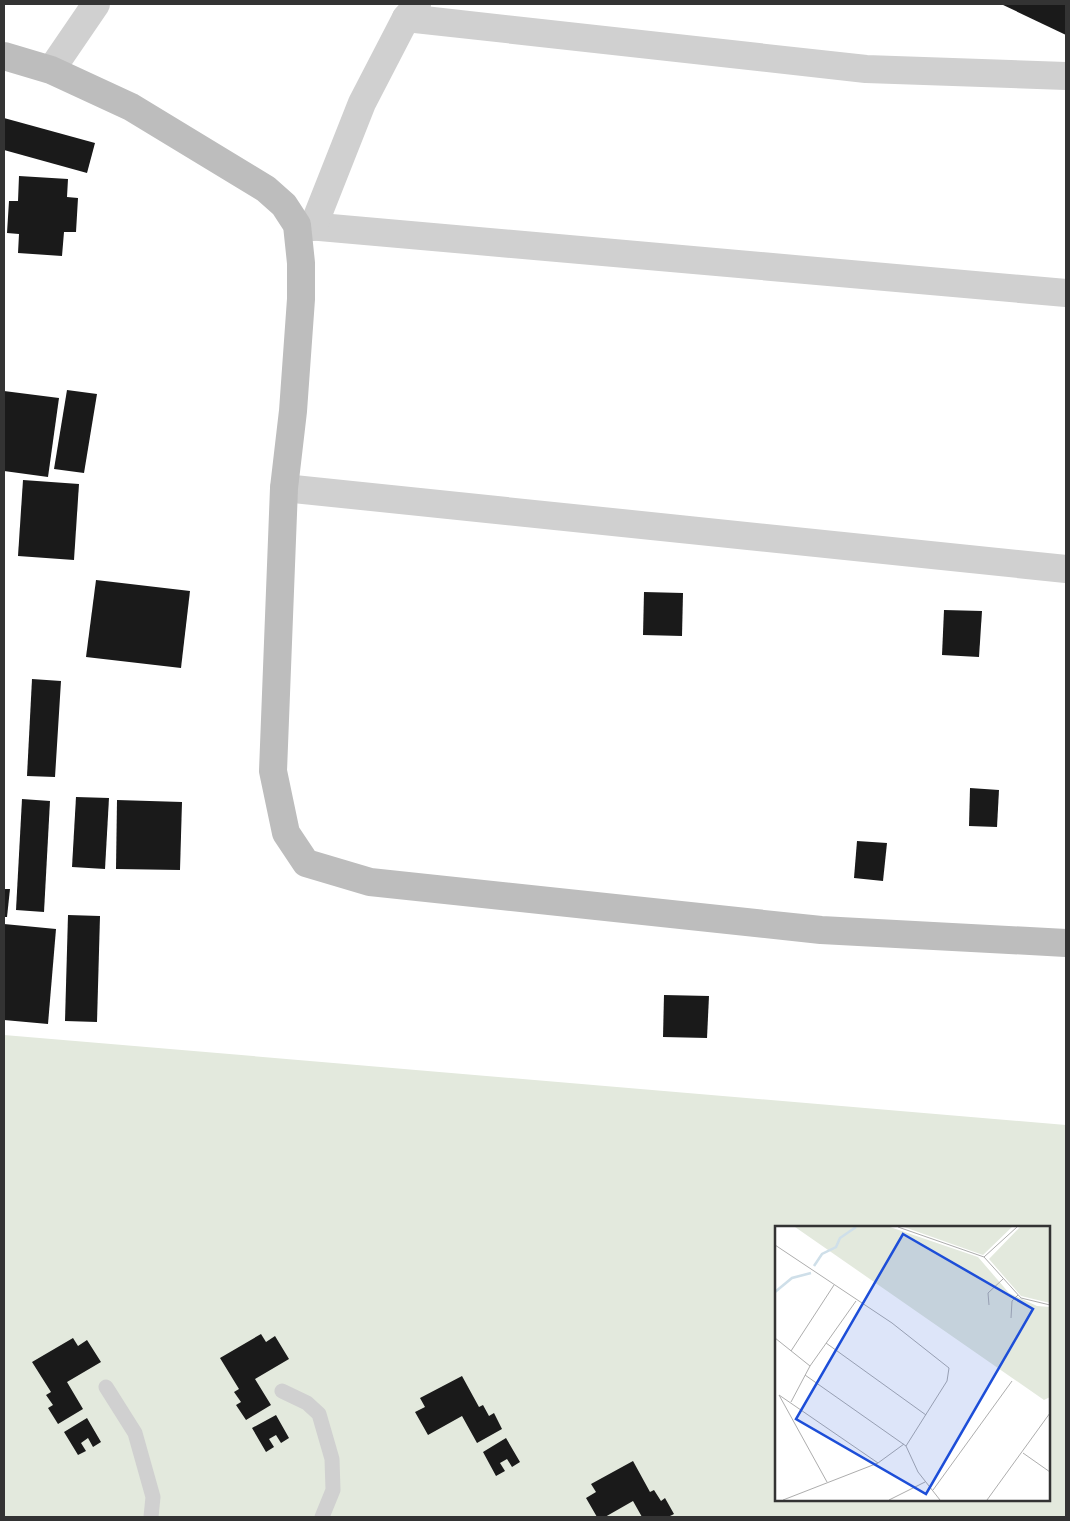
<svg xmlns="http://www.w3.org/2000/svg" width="1070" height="1521" font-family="'PT Sans Narrow',sans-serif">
	<rect width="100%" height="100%" fill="#fff"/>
	<!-- green -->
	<path fill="#e3e9dd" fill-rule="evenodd" d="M4,1035L1066,1125V1517H4ZM776,1227H1049V1500H776Z"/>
	<!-- building -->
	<g fill="#1a1a1a">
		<path d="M1001,4H1066V35Z"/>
		<path d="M4,118L95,143L87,173L4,150Z"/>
		<path d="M19,176L68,179L67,197L78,198L76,232H64L62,256L18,253L19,234L7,233L9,201H18Z"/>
		<path d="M67,390L97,394L84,473L54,469Z"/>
		<path d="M4,391L59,398L48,477L4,471Z"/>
		<path d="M23,480L79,484L74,560L18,556Z"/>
		<path d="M96,580L190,591L181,668L86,657Z"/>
		<path d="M644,592L683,593L682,636L643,635Z"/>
		<path d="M944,610L982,611L979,657L942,655Z"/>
		<path d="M32,679L61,681L55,777L27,776Z"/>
		<path d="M970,788L999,790L997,827L969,826Z"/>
		<path d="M76,797L109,798L105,869L72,867Z"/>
		<path d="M22,799L50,801L44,912L16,910Z"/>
		<path d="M117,800L182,802L180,870L116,869Z"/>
		<path d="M857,841L887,843L883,881L854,878Z"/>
		<path d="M4,889H10L7,917H4Z"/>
		<path d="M68,915L100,916L97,1022L65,1021Z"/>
		<path d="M4,924L56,929L48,1024L4,1020Z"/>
		<path d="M664,995L709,996L707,1038L663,1037Z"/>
		<path d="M261,1334L266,1342L275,1336L289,1359L255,1379L271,1405L246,1420L236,1405L241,1402L234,1392L239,1389L220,1358Z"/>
		<path d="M73,1338L78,1346L87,1340L101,1362L67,1382L83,1409L58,1424L48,1408L53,1405L46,1395L51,1392L32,1362Z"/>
		<path d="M462,1376L479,1407L483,1405L489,1416L494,1413L502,1429L477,1443L462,1416L428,1435L415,1412L425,1407L420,1398Z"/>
		<path d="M276,1415L289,1438L281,1443L276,1435L269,1439L274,1447L266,1452L252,1428Z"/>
		<path d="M87,1418L101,1442L93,1447L88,1438L81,1443L86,1451L78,1455L64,1432Z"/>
		<path d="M506,1438L520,1462L512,1467L507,1459L500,1463L505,1471L496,1476L483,1452Z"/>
		<path d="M633,1461L650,1492L654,1490L661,1501L665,1498L674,1514L668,1517H642L633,1501L605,1517H597L586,1498L596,1492L591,1484Z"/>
	</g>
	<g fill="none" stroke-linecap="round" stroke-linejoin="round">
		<!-- lane -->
		<g stroke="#d0d0d0" stroke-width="15">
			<path d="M106,1387L135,1433L153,1497L151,1517"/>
			<path d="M282,1391L307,1403L319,1414L332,1459L333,1490L322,1517"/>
		</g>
		<!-- street -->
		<g stroke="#d0d0d0" stroke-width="28">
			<path d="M406,18L866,69L1066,76"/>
			<path d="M51,70L96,4"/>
			<path d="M297,225L1066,293"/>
			<path d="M313,227L362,103L406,18L417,5"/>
			<path d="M284,488L1066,569"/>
		</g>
		<!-- secondary -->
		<path stroke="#bdbdbd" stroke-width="28" d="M4,56L51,70L131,107L266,189L284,205L297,225L301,263V299L293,411L284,488L273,771L286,833L306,863L370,882L821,930L1066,943"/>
	</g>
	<!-- overview -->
	<g transform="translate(775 1226)">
		<rect width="275" height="275" fill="#fff"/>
		<path d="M20,1H115L203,31L234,67L262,80L275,81V171L269,174ZM129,1H237L208,29ZM245,1H275V77L246,70L214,33Z" fill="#e3e9dd"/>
		<path fill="none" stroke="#cfdfe9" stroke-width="2.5" d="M39,40L47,28L61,21L65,12L81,1M0,66L17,52L36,47"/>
		<path fill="none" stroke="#adadad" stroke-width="1" d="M123,1L209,31L246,72L275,79M0,19L117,97L174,142L172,155L131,220L143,246L165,274M209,31L242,1M214,79L213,67L228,53M236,92L237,75L243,69M0,112L35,140M51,117L151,189M16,125L59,59M30,149L131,220M16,176L35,140L81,75M248,227L275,246M52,256L4,169L103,237M158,264L237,155M8,274L103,237L129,218M114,274L150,256M212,274L275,187"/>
		<path fill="#1d4ed8" fill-opacity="0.15" stroke="#1d4ed8" stroke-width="2.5" d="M128,8L258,83L151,268L21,193Z"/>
		<rect width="275" height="275" fill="none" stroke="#333" stroke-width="2.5"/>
	</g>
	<!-- border -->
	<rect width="1070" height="1521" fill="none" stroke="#333333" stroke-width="10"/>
</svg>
